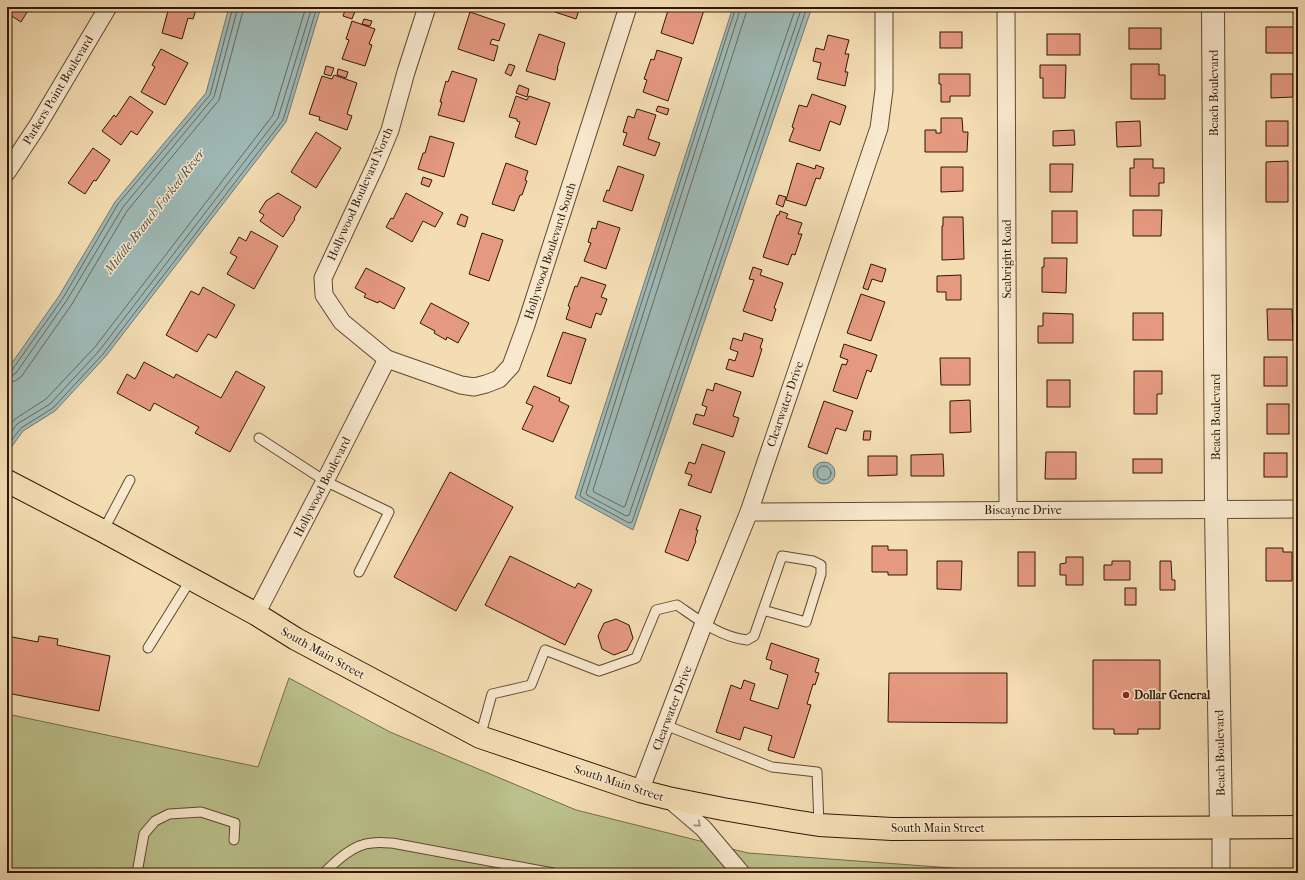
<svg xmlns="http://www.w3.org/2000/svg" width="1305" height="880" font-family="'IM FELL French Canon',serif">
	<rect width="100%" height="100%" fill="#f4ddb3"/>
	<filter id="stains"><feTurbulence type="fractalNoise" baseFrequency=".005" numOctaves="4"/><feColorMatrix values="0 0 0 0 .2 0 0 0 0 .09 0 0 0 0 .02 0 0 0 .5 -.17"/></filter>
	<radialGradient id="worn" r=".72"><stop offset=".6" stop-color="#630" stop-opacity="0"/><stop offset="1" stop-color="#630" stop-opacity=".3"/></radialGradient>
	<!-- green -->
	<path fill="#bbc18c" stroke="#766c4a" d="M289,678L390,732L576,810L748,853L966,869H991L987,873H7V714L258,767Z"/>
	<!-- water -->
	<g fill="#9fbab7" stroke="#737971">
		<path d="M229,7H321L286,122L106,356L55,411L23,431L7,453V370L59,296L115,202L206,93Z"/>
		<path d="M733,7H812L633,530L575,498Z"/>
		<circle cx="824" cy="473" r="11"/>
	</g>
	<g fill="none" stroke-linecap="round" stroke-linejoin="round">
		<!-- shore -->
		<g stroke="#68685f" stroke-width="1">
			<path d="M736,7L580,495L581,497L629,523L632,522L807,7"/>
			<path d="M741,7L586,493L587,495L626,516L629,515L802,7"/>
			<path d="M747,7L746,13L593,490L594,492L623,507L625,506L796,7"/>
			<path d="M7,372L12,370L63,298L118,204L210,95L233,7"/>
			<path d="M7,377L12,376L16,373L67,300L123,207L214,97L238,7"/>
			<path d="M7,383L15,381L21,377L72,304L127,211L219,100L244,7"/>
			<path d="M7,428L15,419L46,399L95,347L273,115L306,7"/>
			<path d="M7,438L17,424L50,404L99,351L278,118L312,7"/>
			<path d="M7,446L21,428L53,408L103,354L283,120L317,7"/>
			<circle cx="824" cy="473" r="7"/>
		</g>
	</g>
	<!-- building -->
	<g fill="#e59981" stroke="#311707">
		<path d="M7,7H30L21,22L7,13Z"/>
		<path d="M169,7H197L193,19L188,18L182,39L162,33Z"/>
		<path d="M556,7H580L576,19L555,12Z"/>
		<path d="M669,7H705L693,44L661,33Z"/>
		<path d="M346,8L355,11L352,19L343,16Z"/>
		<path d="M470,12L505,24L499,41L492,39L490,44L498,46L494,61L458,49Z"/>
		<path d="M364,19L372,21L370,26L362,24Z"/>
		<path d="M352,21L375,29L369,44L372,45L365,66L342,59L349,40L346,39Z"/>
		<path d="M1266,27H1295L1296,53H1266Z"/>
		<rect x="1129" y="28" width="32" height="21"/>
		<rect x="940" y="32" width="22" height="16"/>
		<path d="M539,34L565,43L557,69H558L555,80L526,71Z"/>
		<rect x="1047" y="34" width="33" height="21"/>
		<path d="M828,35L849,40L845,54H849L845,72H848L845,86L817,79L821,63L813,61L816,48L824,50Z"/>
		<path d="M161,49L188,63L165,105L141,92L155,67L152,65Z"/>
		<path d="M657,50L682,58L668,101L643,92L647,80L644,79L651,59L654,60Z"/>
		<path d="M509,64L515,66L511,76L505,73Z"/>
		<path d="M1131,64H1159V75H1165V99H1131Z"/>
		<path d="M1040,65H1066L1065,98H1043V78H1040Z"/>
		<path d="M326,66L334,68L331,76L324,74Z"/>
		<path d="M338,69L348,72L346,78L337,75Z"/>
		<path d="M452,71L477,79L464,122L438,115L442,102H440L446,81L448,82Z"/>
		<path d="M939,74H970V96H950V102H941V84H939Z"/>
		<path d="M1271,74H1293V97L1271,98Z"/>
		<path d="M334,75L357,83L347,114L352,116L347,130L319,120L320,117L309,114L322,76L332,79Z"/>
		<path d="M519,85L529,89L527,97L516,93Z"/>
		<path d="M812,94L846,106L840,125L830,121L820,151L789,141L794,128L792,127L799,105L807,107Z"/>
		<path d="M130,96L153,112L137,135L131,131L121,145L102,131L114,115L116,117Z"/>
		<path d="M516,96L527,100L529,96L550,103L536,145L515,137L520,122L517,121V119L509,117Z"/>
		<path d="M658,106L669,109L667,115L656,111Z"/>
		<path d="M637,109L656,115L648,139L660,143L655,156L623,145L627,133L623,132L628,116L634,118Z"/>
		<path d="M941,118H962L963,132H968L967,152H925V130H936V133H941Z"/>
		<path d="M1140,121L1141,146L1117,147L1116,122Z"/>
		<rect x="1266" y="121" width="22" height="25"/>
		<path d="M1074,130L1075,145L1053,146V131Z"/>
		<path d="M316,132L341,148L316,188L291,172Z"/>
		<path d="M430,136L454,143L444,177L418,169L423,153H425Z"/>
		<path d="M93,148L110,160L96,181L94,180L85,194L68,183Z"/>
		<path d="M1134,159H1153V168H1164V183H1159V196H1130V168H1134Z"/>
		<path d="M1288,161V202H1266V162Z"/>
		<path d="M506,163L528,171L525,180L527,181L522,195H520L514,211L492,204Z"/>
		<path d="M797,163L815,169L816,165L824,168L820,179L816,178L806,206L786,200Z"/>
		<path d="M1050,164H1073L1072,192H1050Z"/>
		<path d="M618,166L644,175L632,211L603,201L607,190L609,191Z"/>
		<path d="M941,167H963V191L941,192Z"/>
		<path d="M423,177L432,180L429,187L421,184Z"/>
		<path d="M278,193L301,207L294,218L295,219L283,237L260,221L264,215L259,212L266,201Z"/>
		<path d="M406,193L443,213L435,227L423,221L412,242L386,227L391,218L393,219Z"/>
		<path d="M779,195L786,197L783,207L776,204Z"/>
		<path d="M1133,210H1162L1161,236H1133Z"/>
		<path d="M780,211L788,214L786,218L802,223L798,234H802L795,255L792,254L788,265L763,257L777,215H779Z"/>
		<rect x="1052" y="211" width="25" height="32"/>
		<path d="M461,214L468,217L465,227L457,224Z"/>
		<path d="M943,217H963L964,259L942,260V226H943Z"/>
		<path d="M598,221L620,228L606,269L584,261L591,243L588,242L592,228L596,229Z"/>
		<path d="M251,231L278,246L254,289L227,274L237,257L230,253L239,237L246,241Z"/>
		<path d="M482,233L503,240L489,281L469,274Z"/>
		<path d="M1044,258H1067L1066,293L1042,292V267H1044Z"/>
		<path d="M871,264L886,269L882,282L872,279L868,290L863,288Z"/>
		<path d="M753,267L762,270L760,275L783,283L774,308L776,309L772,321L743,311L754,280L749,279Z"/>
		<path d="M366,268L405,288L394,309L379,301L378,303L364,297L366,294L355,288Z"/>
		<path d="M961,275V300H946V292H937V276Z"/>
		<path d="M581,277L606,285L601,297L607,299L601,315L596,313L591,328L566,319L570,307L568,306L575,286L577,287Z"/>
		<path d="M203,287L235,305L216,338L208,334L197,352L166,335L191,291L199,295Z"/>
		<path d="M861,294L885,302L871,341L847,333Z"/>
		<path d="M431,303L469,323L458,343L447,337L446,340L434,333L435,331L420,323Z"/>
		<path d="M1267,309H1292L1293,340H1268Z"/>
		<path d="M1043,313L1073,314V343H1038V326H1043Z"/>
		<rect x="1133" y="313" width="30" height="27"/>
		<path d="M563,332L586,339L571,384L547,376Z"/>
		<path d="M744,333L763,339L760,348L762,349L753,377L726,369L729,359L735,361L738,352L730,349L733,338L742,341Z"/>
		<path d="M844,344L877,355L871,372L867,370L857,399L833,391L842,364L846,365L848,360L840,357Z"/>
		<rect x="1264" y="357" width="23" height="29"/>
		<path d="M940,358H970V385H941Z"/>
		<path d="M144,362L174,378L176,374L221,398L236,371L265,387L230,452L195,433L199,427L154,403L150,411L117,393L127,374L135,379Z"/>
		<path d="M1134,371H1162V394H1157V414H1134Z"/>
		<rect x="1047" y="380" width="23" height="27"/>
		<path d="M715,383L741,392L733,416L739,418L733,437L693,424L696,414L704,416L707,407L702,405L707,389L713,391Z"/>
		<path d="M534,386L560,398L559,401L569,406L553,442L522,429L533,406L526,403Z"/>
		<path d="M970,400L971,432L950,433V401Z"/>
		<path d="M824,401L853,411L846,431L836,428L827,454L808,447Z"/>
		<rect x="1267" y="404" width="22" height="30"/>
		<path d="M864,431H871L870,440H863Z"/>
		<path d="M702,444L725,452L711,493L688,485L692,475L685,473L689,462L695,464Z"/>
		<path d="M1046,452H1076V479H1045Z"/>
		<rect x="1264" y="453" width="23" height="24"/>
		<path d="M943,454L944,476H911V455Z"/>
		<path d="M868,456H897V475L868,476Z"/>
		<rect x="1133" y="459" width="29" height="14"/>
		<path d="M450,472L513,507L456,611L394,577Z"/>
		<path d="M680,509L701,516L696,530H698L695,540L696,541L688,561L665,552Z"/>
		<path d="M872,546H888V550H907V575H888V572H872Z"/>
		<path d="M1266,548H1283V552H1292V581H1266Z"/>
		<rect x="1018" y="552" width="17" height="34"/>
		<path d="M510,556L575,588L578,583L592,590L565,645L485,605Z"/>
		<path d="M1066,557H1083V585H1066V575H1060V564L1066,563Z"/>
		<path d="M937,561H962L961,590L937,589Z"/>
		<path d="M1112,561H1130V580H1104V565H1112Z"/>
		<path d="M1160,561H1171L1172,580H1175V590H1160Z"/>
		<rect x="1125" y="588" width="11" height="17"/>
		<path d="M616,619L629,625L633,638L627,650L614,655L602,649L598,636L604,623Z"/>
		<path d="M7,636L38,642L39,636L58,639L57,645L110,656L99,711L7,693Z"/>
		<path d="M771,643L819,659L815,672L819,673L815,685L813,684L807,704L811,705L794,758L768,750L772,736L744,727L740,740L716,732L731,685L741,689L744,680L755,684L750,700L778,709L788,675L770,669L772,661L766,659Z"/>
		<path d="M1093,660H1160V729H1138V734H1114V729H1093Z"/>
		<path d="M889,673H1007V723L888,722Z"/>
	</g>
	<g fill="none" stroke-linecap="round" stroke-linejoin="round">
		<!-- service casing -->
		<g stroke="#624832" stroke-width="11">
			<g id="service">
				<path d="M259,438L325,481L389,512L359,572"/>
				<path d="M103,531L130,480"/>
				<path d="M148,648L191,579"/>
				<path d="M665,725L772,767L817,772L819,825"/>
				<path d="M480,737L492,694L531,685L545,650L599,671L636,658L656,610L677,605C699,620 720,637 747,640L754,636L782,556L813,561L821,565V574L806,622L763,610"/>
				<path d="M137,873L144,834L155,821L169,814L201,812L235,823L234,840"/>
				<path d="M324,873C337,860 354,844 372,843C379,842 385,843 392,843L553,873"/>
			</g>
		</g>
		<!-- minor casing -->
		<g stroke="#624832" stroke-width="19">
			<g id="minor">
				<path d="M427,7L406,72L390,130L376,164L323,278L324,295L342,322L387,359L461,385L474,387L486,384L499,379L511,366L526,325L628,7"/>
				<path d="M1006,7L1008,510"/>
				<path d="M7,172L38,125L108,7"/>
				<path d="M749,512L1298,509"/>
				<path d="M256,614L325,481L387,359"/>
				<path d="M640,791L704,623L749,512L879,128L884,90V7"/>
				<path d="M668,798L703,828L741,873"/>
				<path d="M1221,873V828"/>
			</g>
		</g>
		<!-- tertiary casing -->
		<g stroke="#624832" stroke-width="24">
			<path id="tertiary" d="M1213,7L1216,509L1221,828"/>
		</g>
		<!-- trunk casing -->
		<g stroke="#311707" stroke-width="24">
			<path id="trunk" d="M7,481L103,531L256,614L296,639L480,737L640,791L668,798L723,809L793,821L819,825L892,829L1298,827"/>
		</g>
		<!-- service -->
		<use href="#service" stroke="#f8e9ce" stroke-width="9"/>
		<!-- minor -->
		<use href="#minor" stroke="#f8e9ce" stroke-width="17"/>
		<!-- tertiary -->
		<use href="#tertiary" stroke="#f8e9ce" stroke-width="22"/>
		<!-- trunk -->
		<use href="#trunk" stroke="#f4ddb3" stroke-width="22"/>
	</g>
	<!-- one-way arrows -->
	<defs><path id="oneway-chevron" d="M-2-3.5L2.5 0L-2 3.5" fill="none" stroke-width="1.6" stroke-linecap="round" stroke-linejoin="round"/></defs>
	<use stroke="#9e8a74" href="#oneway-chevron" transform="translate(698 824) rotate(41)"/>
	<!-- markers -->
	<circle fill="#8f2418" stroke="#f8e9ce" stroke-width="1.5" cx="1126" cy="695" r="4"/>
	<g text-anchor="middle" stroke-width="3" stroke-linejoin="round" paint-order="stroke">
		<!-- street labels -->
		<g font-size="12" fill="#311707" stroke="#f8e9ce">
			<text transform="translate(58 90) rotate(-59)" y="4">Parkers Point Boulevard</text>
			<text transform="translate(1214 93) rotate(-90)" y="4">Beach Boulevard</text>
			<text transform="translate(360 194) rotate(-66)" y="4">Hollywood Boulevard North</text>
			<text transform="translate(550 251) rotate(-72)" y="4">Hollywood Boulevard South</text>
			<text transform="translate(1007 259) rotate(-90)" y="4">Seabright Road</text>
			<text transform="translate(785 404) rotate(-71)" y="4">Clearwater Drive</text>
			<text transform="translate(1216 417) rotate(-90)" y="4">Beach Boulevard</text>
			<text transform="translate(322 487) rotate(-63)" y="4">Hollywood Boulevard</text>
			<text x="1023" y="514">Biscayne Drive</text>
			<text transform="translate(323 653) rotate(29)" y="4">South Main Street</text>
			<text transform="translate(672 708) rotate(-69)" y="4">Clearwater Drive</text>
			<text transform="translate(1220 753) rotate(-91)" y="4">Beach Boulevard</text>
			<text transform="translate(619 783) rotate(18)" y="4">South Main Street</text>
			<text x="938" y="832">South Main Street</text>
		</g>
		<!-- poi labels -->
		<g font-size="12" font-weight="bold" fill="#311707" stroke="#f8e9ce" text-anchor="start">
			<text x="1134" y="699">Dollar General</text>
		</g>
		<!-- water labels -->
		<g font-size="13" font-style="italic" fill="#585045" stroke="#f8e9ce">
			<text transform="translate(154 211) rotate(-52)" y="5">Middle Branch Forked River</text>
		</g>
	</g>
	<!-- margin -->
	<rect width="1305" height="880" fill="none" stroke="#f4ddb3" stroke-width="24"/>
	<rect x="8" y="8" width="1289" height="864" fill="none" stroke="#311707" stroke-width="2"/>
	<rect x="12" y="12" width="1281" height="856" fill="none" stroke="#311707"/>
	<rect width="100%" height="100%" filter="url(#stains)"/>
	<rect width="100%" height="100%" fill="url(#worn)"/>
</svg>
